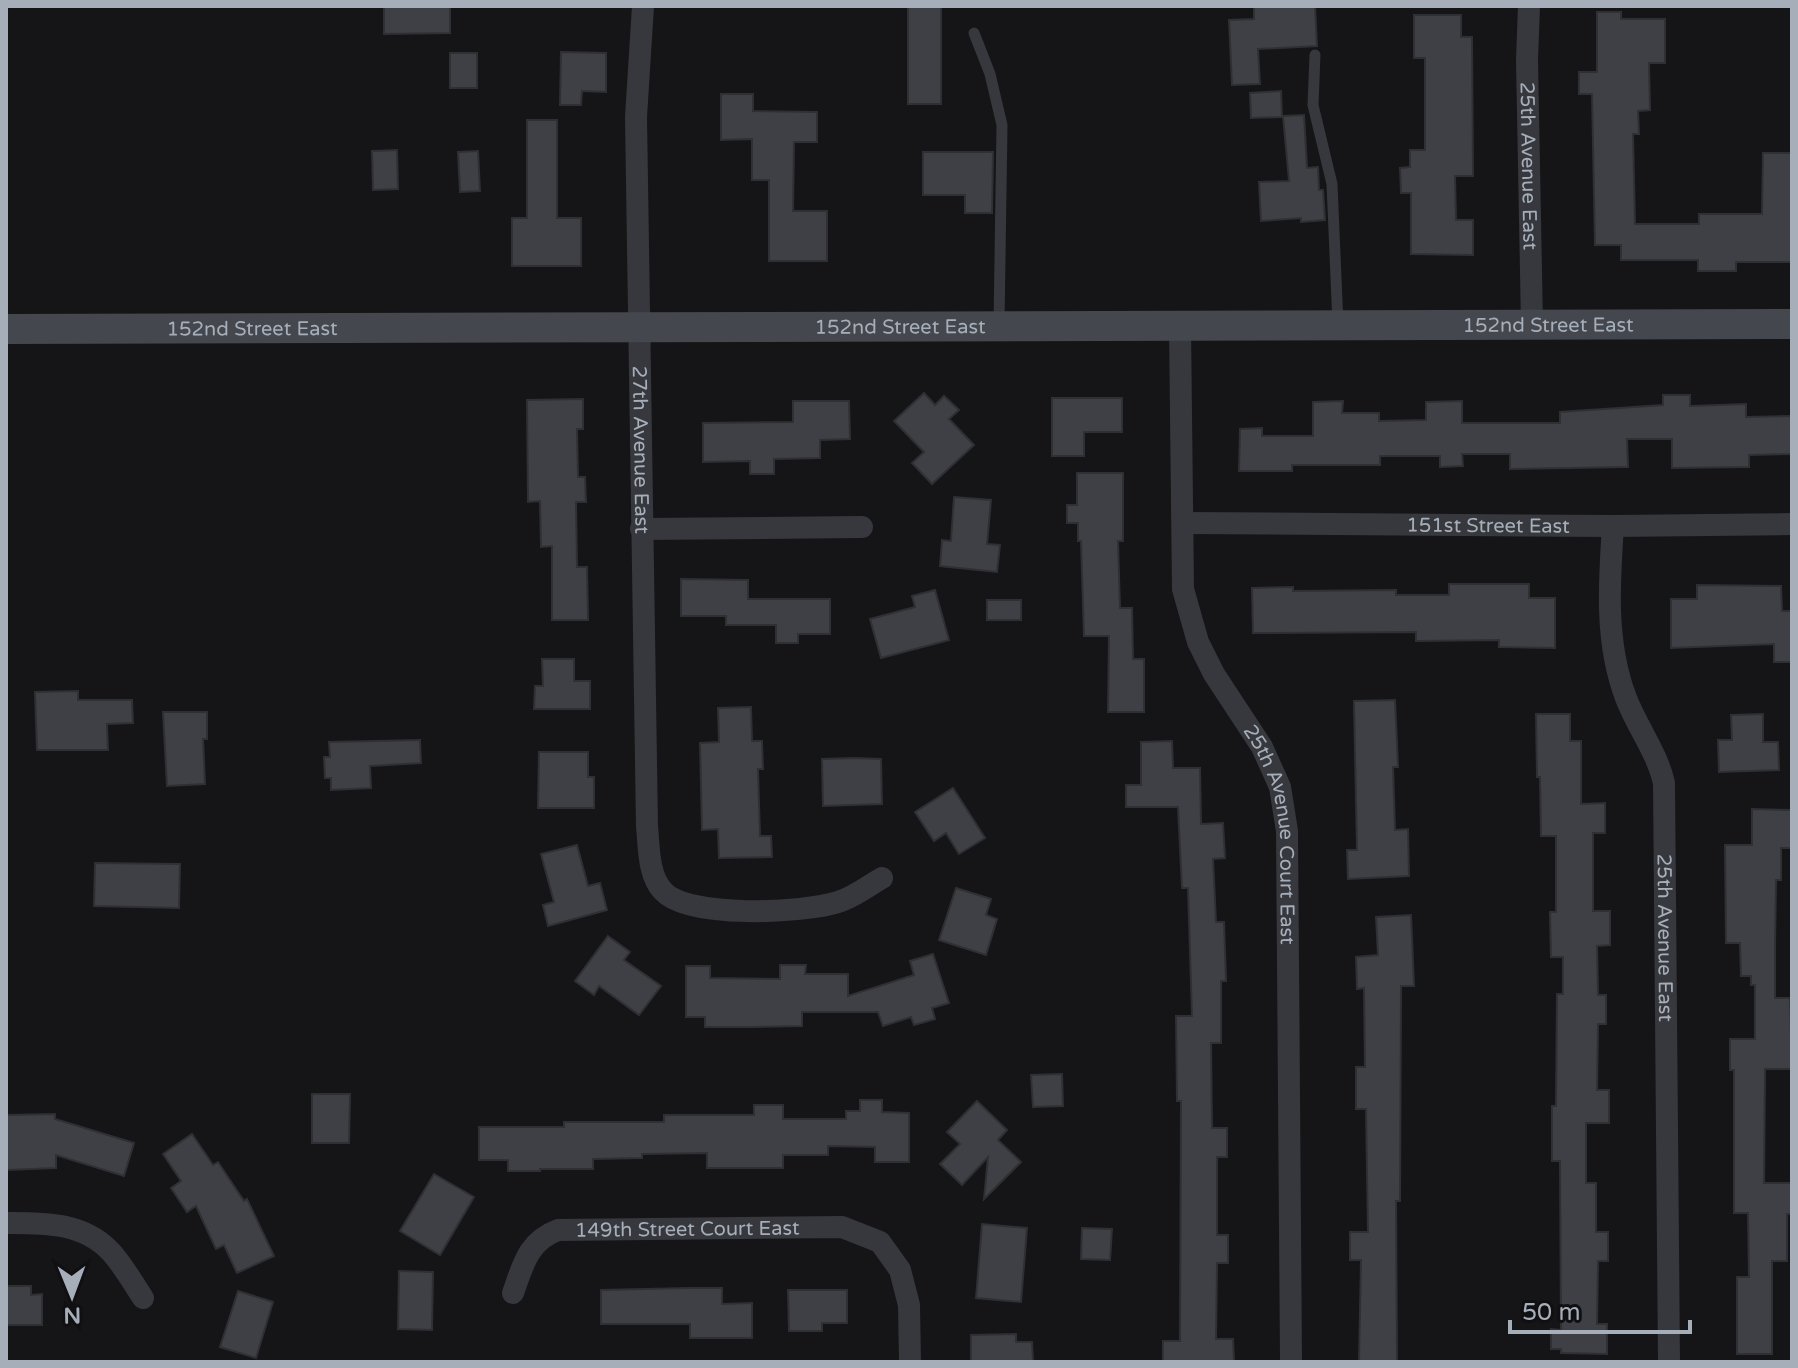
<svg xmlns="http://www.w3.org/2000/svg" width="1798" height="1368" font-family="'Varela Round',sans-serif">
	<rect width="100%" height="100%" fill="#151517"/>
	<!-- building -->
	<g fill="#3f4045" stroke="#2f3034" stroke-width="2">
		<path d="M384,6H450V33L384,34Z"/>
		<rect x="908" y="6" width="33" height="98"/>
		<path d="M1254,6H1315L1317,46L1258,49L1260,84L1232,85L1229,20L1254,19Z"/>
		<path d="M1597,12H1621V19H1665V63H1649L1650,110L1638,111L1639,134H1633L1635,224H1699V214H1762L1763,153H1792V262H1736V271H1698V260H1621V245H1595L1592,94H1579V72H1597Z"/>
		<path d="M1414,15H1461V37H1472L1473,176H1455L1456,220H1473V255L1411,254V193H1401L1400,168L1410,167V150H1425V58H1414Z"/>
		<path d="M561,52L606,53V92L582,91L581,105H560Z"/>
		<rect x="450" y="53" width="27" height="35"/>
		<path d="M1281,91L1282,117L1251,118L1250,93Z"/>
		<path d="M721,94H753V111L817,112V142H794L793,211H827V261H769V180H752V139L721,140Z"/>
		<path d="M1304,115L1307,168L1318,167L1319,190H1323L1325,220L1301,222V218L1261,221L1259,182L1289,181L1283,116Z"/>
		<path d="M527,120H557V218H581V266H512V218H527Z"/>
		<path d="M397,150L398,189L373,190L372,151Z"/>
		<path d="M478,151L480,191L460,192L458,152Z"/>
		<path d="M923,152H993L992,213H965V195H923Z"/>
		<path d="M924,393L935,405L944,396L959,410L949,419L974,445L932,484L912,463L924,452L894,421Z"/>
		<path d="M1663,395H1690V406L1746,404V417L1792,416V454L1749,455V467L1672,468V439H1627L1628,467L1510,469V454H1462L1463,466L1440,467V456H1380V465H1292V471H1239L1240,429L1262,428V436H1313V402L1343,401L1342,413H1379V421L1426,420V402L1462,401V423H1560V412L1663,405Z"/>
		<path d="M1052,398H1122V432H1084V456H1052Z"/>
		<path d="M583,399V429H577L578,477H585L586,502H576L577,567H587L588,620H552V546L541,547L540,501L528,502L527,400Z"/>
		<path d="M793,401H849L850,439L820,440V458L774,459V474H750V461L703,462V423L793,422Z"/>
		<path d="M1077,473H1123V541H1118L1120,608H1132L1133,659H1144V712H1108L1109,636H1084L1081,541H1078V523H1067V505H1077Z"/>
		<path d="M954,497L991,500L987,544L1000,545L997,572L940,566L942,540L951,541Z"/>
		<path d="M681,579L748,580V599H830V634H798V643H776V625H726V616H681Z"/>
		<path d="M1449,584H1529V598H1555V648L1499,647V640L1416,641V632L1253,633L1252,588L1293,587V591L1396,590V595H1449Z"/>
		<path d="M1697,585L1781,586L1782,611H1792V662H1774V644L1671,648V599H1697Z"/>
		<path d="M935,590L949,640L881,658L870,619L915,607L912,596Z"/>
		<rect x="987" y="600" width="34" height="20"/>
		<path d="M542,659H574V681H590V709H534L535,686H543Z"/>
		<path d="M78,691V700H132L133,723L107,724L108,750H37L35,692Z"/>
		<path d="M1395,700L1398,767H1393L1395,830L1408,829L1409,876L1348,879L1347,850H1357L1354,701Z"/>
		<path d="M751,707L752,741H762L763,769H758L760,836H771L772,857L719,858L718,829L702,830L700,743L719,742L718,708Z"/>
		<path d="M163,712H207V739H203L205,784L167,786Z"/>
		<path d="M1536,714H1570V741H1581V804L1605,803V833H1593V911H1610V945L1597,946L1598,995H1606V1024H1598L1597,1090H1609V1123H1586V1183H1596V1232H1608V1261H1598L1597,1324H1607V1354L1561,1353V1349H1551V1329L1561,1330L1560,1161H1552V1106H1556L1557,994H1563V957H1551L1550,912H1556V836H1541L1540,777H1537Z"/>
		<path d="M1763,714V742H1778L1779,770L1719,772L1718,740H1732L1731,715Z"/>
		<path d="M420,740L421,763L370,766L371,788L331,790V778H325L324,757H330L329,742Z"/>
		<path d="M1172,741L1173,768H1200L1201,824L1223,823L1225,858L1213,859L1216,922H1224L1226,981H1221V1043H1211L1212,1128H1227V1157H1217V1235H1228V1263H1217L1216,1339H1233L1234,1362H1163V1341H1180L1181,1101H1177L1176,1016H1192L1188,888H1182L1178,807H1126V785H1141V742Z"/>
		<path d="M539,752H588V777H594V808H538Z"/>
		<path d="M854,758L881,759L882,804L823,806L822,759Z"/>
		<path d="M953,788L985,838L959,854L946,833L934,841L915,812Z"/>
		<path d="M1752,809L1792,810V848H1781V880H1776L1775,946V998H1790L1792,1069H1765L1764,1183H1792V1214H1787V1261H1772V1354H1737V1277H1749L1748,1213H1734V1070H1730V1039H1755V985H1751V976H1741L1740,943H1726L1725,845H1752Z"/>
		<path d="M577,845L588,886L600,883L607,910L548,926L543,905L554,902L541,854Z"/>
		<path d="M95,863L180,864L179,908L94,906Z"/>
		<path d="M956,888L991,899L986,915L997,919L986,955L939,940Z"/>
		<path d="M1411,915L1414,986H1401L1400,1201H1396L1397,1362H1359L1361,1260H1350V1232H1368L1366,1109H1356V1067H1365L1364,988L1357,989L1356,957L1378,955L1376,917Z"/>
		<path d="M608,936L630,952L624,960L661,986L639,1015L599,986L594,995L575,981Z"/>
		<path d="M933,954L949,1003L932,1008L935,1019L914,1025L911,1017L883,1026L878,1012H802V1026L756,1027H705V1017H686V966H710V978L780,979V965H806L805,974H848V996L914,975L910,961Z"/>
		<path d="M1062,1074L1063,1106L1033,1107L1031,1075Z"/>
		<path d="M312,1094H350L349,1143H312Z"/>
		<path d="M860,1100H882V1112L909,1113V1162H875V1147L828,1146V1155H783V1168H707V1153L642,1154V1158L593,1159V1169H540V1171H508V1160H479V1127H564V1122H664V1115H754V1105H783V1119H846V1111H860Z"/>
		<path d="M977,1101L1007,1130L998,1140L1021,1162L984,1199L988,1157L962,1185L940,1164L960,1144L947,1132Z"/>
		<path d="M55,1114V1119L134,1143L124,1176L56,1155V1168L6,1170V1115Z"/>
		<path d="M192,1134L213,1165L218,1162L244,1201L247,1199L274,1256L237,1273L224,1245L216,1249L196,1206L187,1212L171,1188L181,1181L163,1154Z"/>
		<path d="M434,1174L474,1197L440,1255L400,1231Z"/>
		<path d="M982,1224L1027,1228L1021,1302L976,1298Z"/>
		<path d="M1082,1228L1112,1229L1110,1260L1081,1259Z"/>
		<path d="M399,1271L433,1272L432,1330L398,1329Z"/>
		<path d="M6,1286H31V1295L42,1294V1325H6Z"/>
		<path d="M690,1288H722V1304L752,1303V1338H690V1324H601V1290Z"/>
		<path d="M788,1290H847V1323H822V1331H789Z"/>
		<path d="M238,1291L273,1302L256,1358L220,1347Z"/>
		<path d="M1016,1334V1342H1032L1033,1362H971V1335Z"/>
	</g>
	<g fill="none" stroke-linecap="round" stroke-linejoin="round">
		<!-- lane -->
		<g stroke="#36383d" stroke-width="11">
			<path d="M974,33L990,74L1002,125L999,325"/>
			<path d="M1315,55L1313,105L1332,184L1338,325"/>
		</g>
		<!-- street -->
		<g stroke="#36383d" stroke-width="22">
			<path id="s1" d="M643,6L636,117L647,826C649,847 648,875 663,891C688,919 804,913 838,902C853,898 868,886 882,878"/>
			<path id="s2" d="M1529,6L1527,60L1532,325"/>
			<path id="s3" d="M1180,326L1183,589L1198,642L1214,674L1262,747L1280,787L1287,831L1291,1362"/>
			<path id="s4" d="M1184,523L1613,526L1792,524"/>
			<path id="s5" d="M1613,526C1609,584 1605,643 1626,698C1637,727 1657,752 1664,783L1669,1362"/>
			<path d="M641,529L862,527"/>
			<path d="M6,1223C44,1223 83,1222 111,1252C123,1265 133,1283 143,1298"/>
			<path id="s6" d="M513,1293C523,1265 528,1241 558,1230L842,1227L880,1242L900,1270L909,1305L910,1362"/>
		</g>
		<!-- secondary -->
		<path stroke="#44474d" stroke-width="30" id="s7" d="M6,329L1792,324"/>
	</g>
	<g text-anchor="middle" stroke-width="6" stroke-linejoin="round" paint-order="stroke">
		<!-- street labels -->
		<g font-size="20" fill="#a6aeb9" stroke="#101012">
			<text dy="7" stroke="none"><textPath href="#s2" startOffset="160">25th Avenue East</textPath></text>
			<text dy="7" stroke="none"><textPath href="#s7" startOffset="1542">152nd Street East</textPath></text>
			<text dy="7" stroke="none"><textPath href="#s7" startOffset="894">152nd Street East</textPath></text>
			<text dy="7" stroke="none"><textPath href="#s7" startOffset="246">152nd Street East</textPath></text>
			<text dy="7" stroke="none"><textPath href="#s1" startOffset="444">27th Avenue East</textPath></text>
			<text dy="7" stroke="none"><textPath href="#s4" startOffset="304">151st Street East</textPath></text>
			<text dy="7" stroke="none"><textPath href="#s3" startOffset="530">25th Avenue Court East</textPath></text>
			<text dy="7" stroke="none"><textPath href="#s5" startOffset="422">25th Avenue East</textPath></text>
			<text dy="7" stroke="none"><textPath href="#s6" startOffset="210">149th Street Court East</textPath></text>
		</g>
	</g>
	<!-- border -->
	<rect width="1798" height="1368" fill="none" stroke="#a6aeb9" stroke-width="16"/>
	<!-- north arrow -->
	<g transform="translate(72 1296) rotate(179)" stroke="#101012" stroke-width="6" paint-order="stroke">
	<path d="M0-6L14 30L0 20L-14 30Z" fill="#a6aeb9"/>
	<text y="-12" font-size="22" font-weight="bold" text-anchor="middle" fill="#a6aeb9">N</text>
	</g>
	<!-- scale -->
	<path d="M1510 1320v12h180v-12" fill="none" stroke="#a6aeb9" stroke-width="4"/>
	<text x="1522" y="1320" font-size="24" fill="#a6aeb9" stroke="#101012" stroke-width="6" paint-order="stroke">50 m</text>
</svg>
